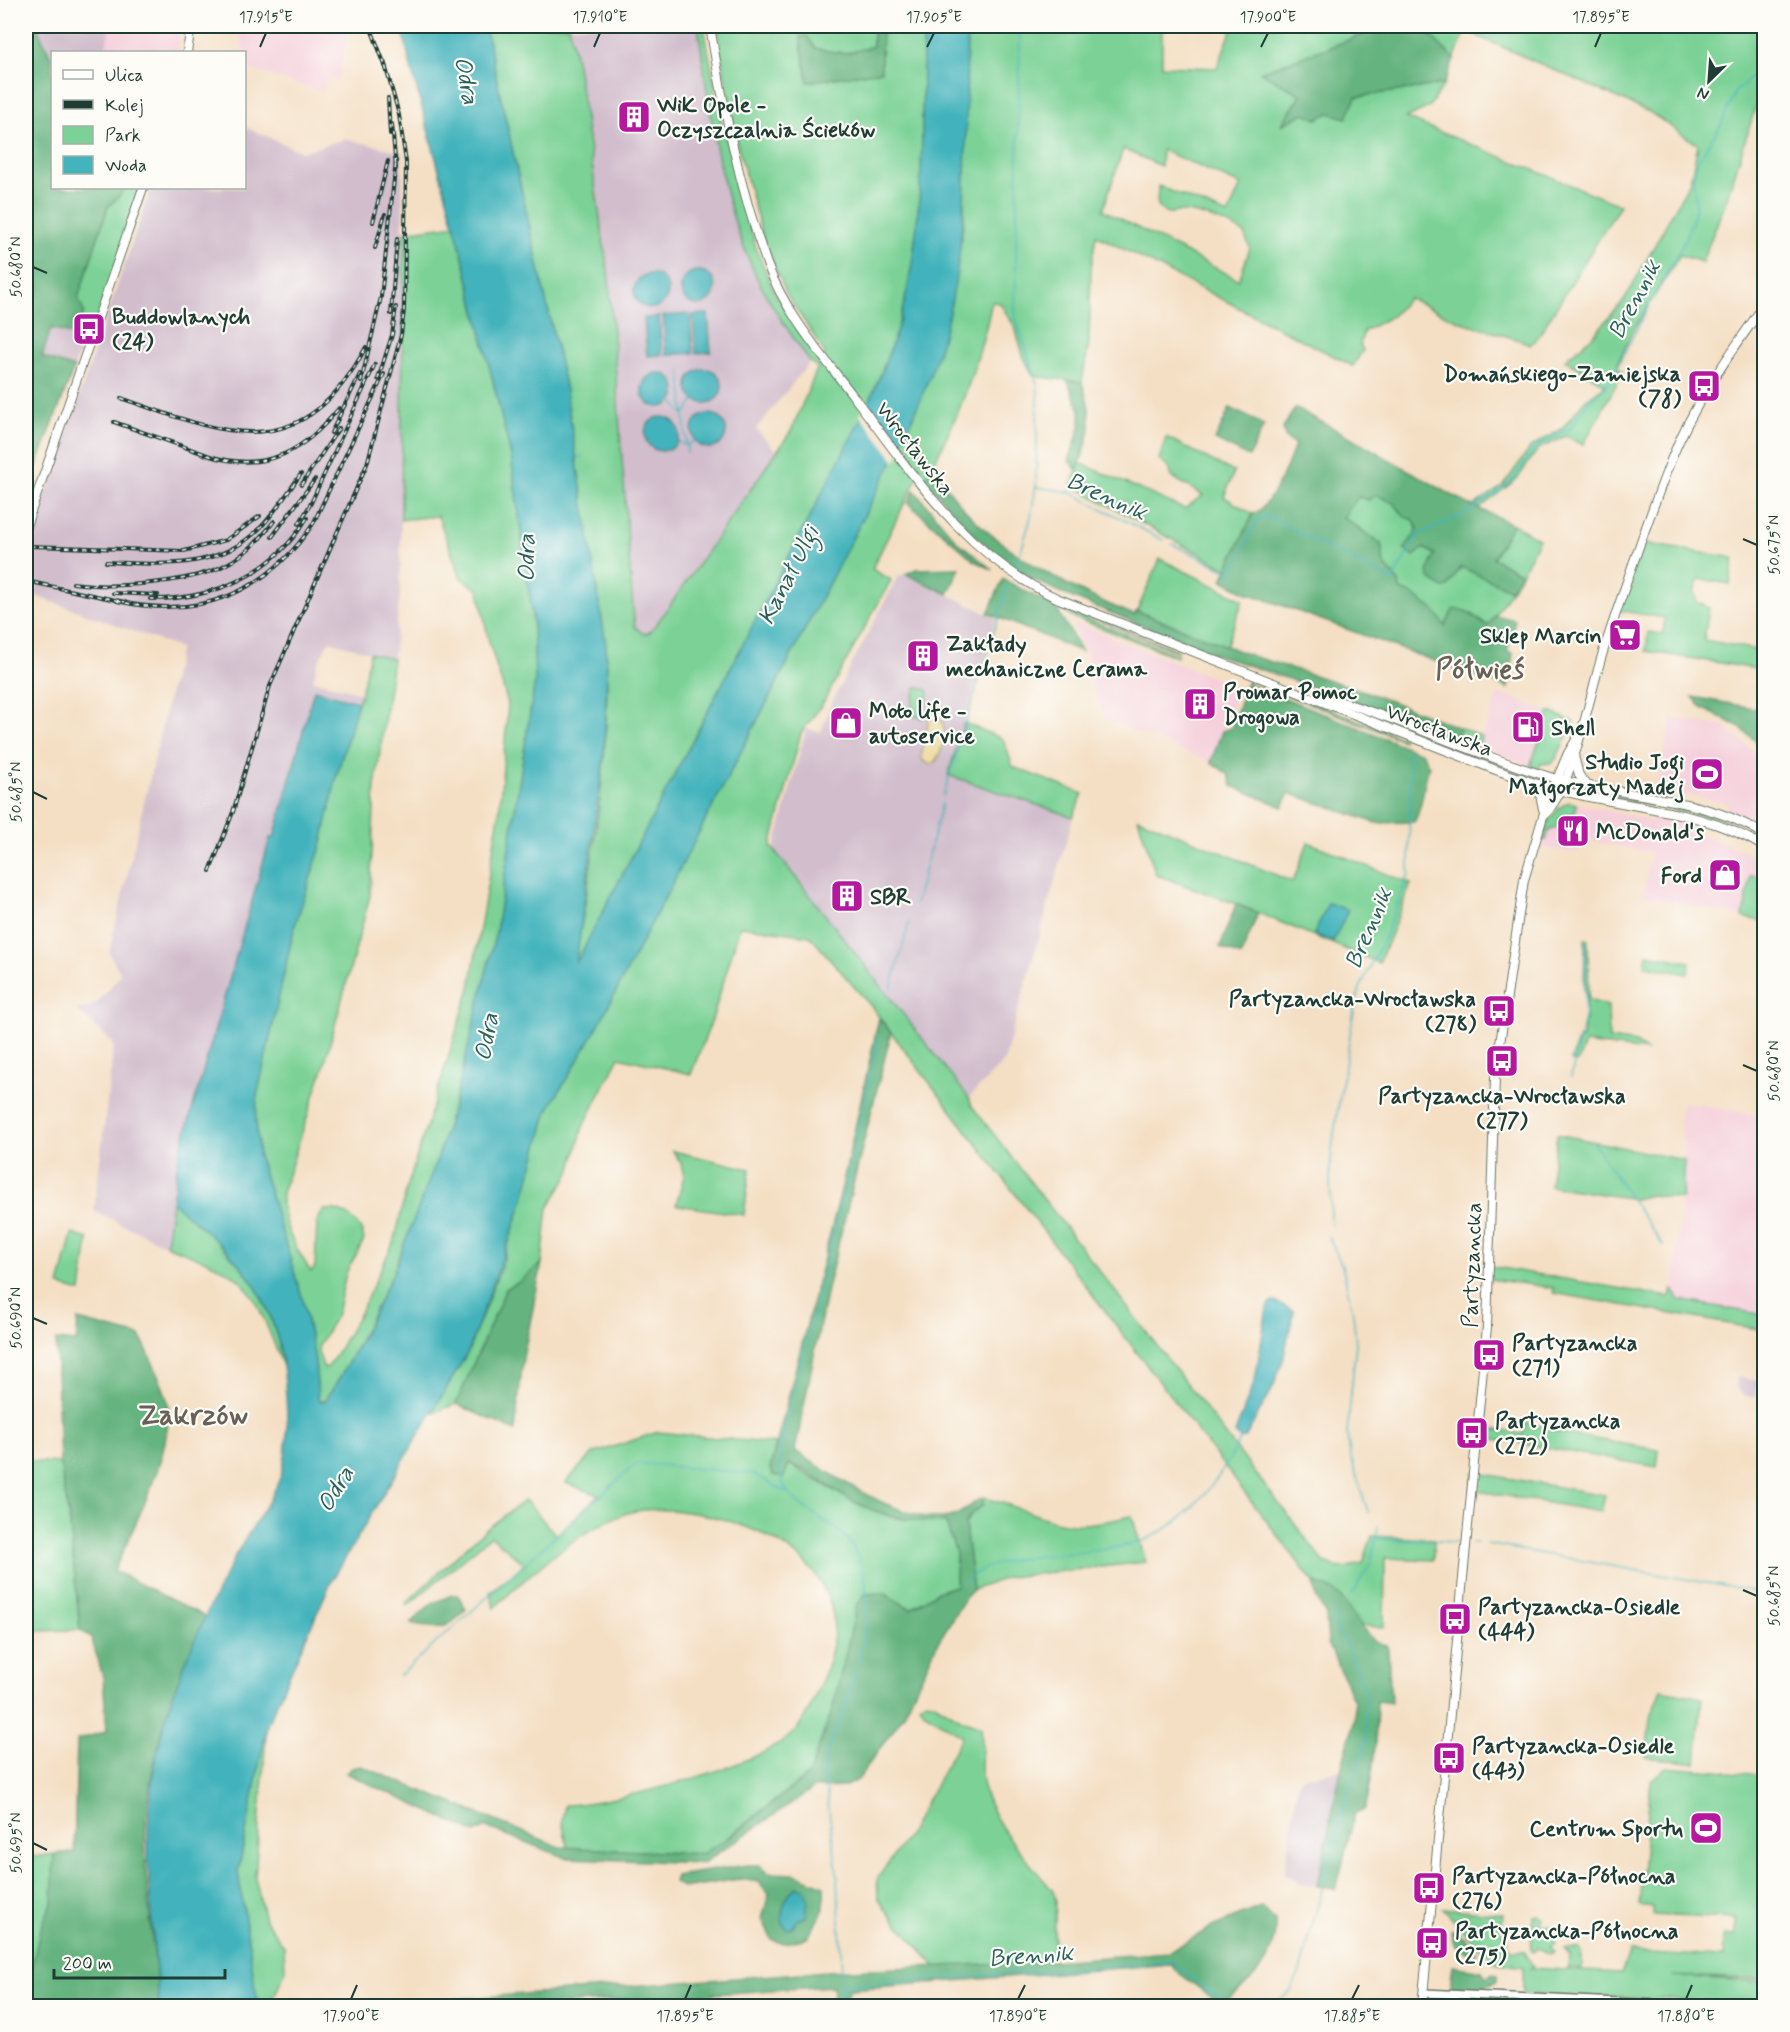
<svg xmlns="http://www.w3.org/2000/svg" width="1790" height="2032" font-family="Mynerve,sans-serif">
	<rect width="100%" height="100%" fill="#fdfcf7"/>
	<filter id="ink" filterUnits="userSpaceOnUse"><feTurbulence type="fractalNoise" baseFrequency=".0167" numOctaves="2"/><feDisplacementMap in="SourceGraphic" scale="12" xChannelSelector="R" yChannelSelector="G"/><feConvolveMatrix kernelMatrix="1 2 1 2 8 2 1 2 1" color-interpolation-filters="sRGB"/></filter>
	<filter id="wash" filterUnits="userSpaceOnUse"><feTurbulence type="fractalNoise" baseFrequency=".008" numOctaves="4" result="noise"/><feDisplacementMap in="SourceGraphic" scale="24" xChannelSelector="R" yChannelSelector="G"/><feGaussianBlur stdDeviation="1.35" result="paint"/><feColorMatrix in="noise" values="0 0 0 0 0 0 0 0 0 0 0 0 0 0 0 0 0 1.4 0 .05"/><feComposite in="paint" operator="in"/></filter>
	<g filter="url(#wash)">
		<rect width="100%" height="100%" fill="#f4dfc4"/>
		<!-- built -->
		<g fill="#f5cfdb">
			<path d="M110,26H181L177,52H105Z"/>
			<path d="M232,26H342L347,36L338,80L327,78L323,92L246,68L240,34Z"/>
			<path d="M1076,623L1239,688L1211,762L1105,719L1085,666H1088L1089,660L1074,628Z"/>
			<path d="M1499,693L1550,712L1530,766L1479,744Z"/>
			<path d="M1672,718L1725,727L1764,760V824L1760,827L1725,811L1729,805L1724,802L1666,791L1655,792Z"/>
			<path d="M1570,802L1650,821L1657,819L1688,825L1687,828L1702,835L1742,850L1764,864V878L1751,875L1743,917L1643,895L1651,852L1587,840L1582,842L1576,853L1538,846L1554,814L1562,805Z"/>
			<path d="M1683,1102L1764,1117V1315L1680,1300L1673,1290L1685,1171L1680,1121Z"/>
		</g>
		<!-- industrial -->
		<g fill="#d1bdcc">
			<path d="M36,26H110L105,52H52V59Z"/>
			<path d="M569,26H698L711,126L725,189L740,234L752,267L769,301L810,362L756,429L777,452L666,611L650,632L644,634L635,627L632,597L609,279L577,65Z"/>
			<path d="M245,127L302,152L345,139L402,152L404,322L400,594L393,659L329,641L317,664L313,680L361,693L358,702L314,691L274,839L270,838L178,1159L166,1245L94,1211L114,1044L76,1009H85L97,1003L121,974L109,953L180,648L28,593L26,585L38,588L26,583V550L151,188H244Z"/>
			<path d="M52,327L76,336L79,353L74,368L42,357Z"/>
			<path d="M906,574L996,618L948,775L1073,817L1004,1061L969,1098L774,850L806,729L821,732L831,704L898,576Z"/>
			<path d="M1737,1377L1758,1381L1755,1398L1743,1395L1736,1386Z"/>
			<path d="M1341,1770L1317,1886L1299,1884L1297,1879L1284,1875L1298,1783L1303,1777Z"/>
		</g>
		<!-- green -->
		<g fill="#7cd296" stroke="#4e8865" stroke-width="1.5" fill-rule="evenodd">
			<path d="M485,26H569L577,65L609,279L632,597L635,627L644,634L650,632L666,611L791,431L818,367L810,362C792,336 773,310 759,282C719,202 710,112 698,26H704L720,116L756,248L776,296L820,362L825,353L787,295L764,242L736,140L716,26H873V47C845,54 845,57 815,48L810,40L800,37L808,82L880,71L882,26H923C922,112 925,200 908,286C900,328 884,368 867,407L575,965C592,861 612,752 606,646L565,386Z"/>
			<path d="M967,26H1162V66L1217,68L1233,26H1370L1368,33L1261,72L1302,95L1282,125L1304,113L1317,119L1356,97L1444,84L1429,107L1406,118L1620,205L1536,340L1531,344L1456,320L1409,298L1392,316L1364,331L1360,344L1363,350L1353,366L1096,235L1091,269L1089,342L1082,382L1033,376L1023,355L1015,327L1000,303L992,302C977,371 958,418 925,480L920,472L872,569L891,580L823,703L801,733L771,846L969,1098L972,1106L1324,1562C1339,1571 1347,1568 1363,1563L1372,1536L1434,1539L1433,1560L1385,1558L1384,1627L1361,1626L1333,1590L1314,1583L870,1005L810,936L740,926L712,1020L691,1074L619,1057L583,1127L570,1173L548,1208L542,1263L519,1283L506,1289L456,1404L432,1413L468,1352L503,1262L548,1110L597,1028L900,447L958,259L964,218ZM1123,149L1161,166L1162,150L1241,185L1228,215L1159,186C1158,193 1155,203 1160,209C1168,217 1177,210 1186,212C1205,215 1228,223 1244,233L1250,248L1239,280L1103,210Z"/>
			<path d="M1421,26H1764V81L1727,198L1702,262L1680,255L1633,330L1618,362V369L1623,372L1583,445L1566,436L1538,449L1518,478L1480,508L1473,506L1503,486L1531,447L1562,429L1585,400L1606,385L1565,360L1593,336L1625,299L1690,181L1698,145L1649,112L1466,31L1454,59Z"/>
			<path d="M123,188H143L86,350L78,348C75,325 88,322 78,298L108,207L121,194Z"/>
			<path d="M455,225L511,456L533,623L535,681L496,932L457,1093L437,1160L393,1273L340,1379L322,1402L318,1398L315,1360L303,1301L259,1157L256,1121L257,1096L294,928L322,843L337,774L361,693L370,653L393,659L375,787L370,896L323,1069L282,1193C280,1223 295,1247 311,1272L315,1267L317,1221L324,1210C341,1207 362,1221 364,1240L346,1273L337,1314L319,1345L318,1351L324,1369L329,1366L359,1315L395,1239L406,1191L470,988L499,815L508,704L488,638L479,590L461,578L438,516L401,520L404,232Z"/>
			<path d="M1166,437L1234,472L1224,497L1253,514L1227,569L1071,485L1080,463L1184,509L1203,495L1172,477L1169,467L1159,460Z"/>
			<path d="M1376,495L1394,503L1405,517L1414,520L1423,548L1435,554L1431,563L1461,566L1511,590L1488,626L1471,613L1446,626C1430,612 1424,597 1400,590L1399,582L1384,564L1381,544L1343,517V513L1358,497L1369,500Z"/>
			<path d="M1513,524L1539,539L1521,574L1493,558Z"/>
			<path d="M1642,543L1734,558L1730,584L1699,579L1694,592L1697,602L1709,608L1704,640L1763,651L1764,641V670L1646,651L1648,632L1663,634L1665,618L1617,610Z"/>
			<path d="M1160,559L1243,600L1226,646L1137,611Z"/>
			<path d="M1062,605L1178,650V652Z"/>
			<path d="M1062,609L1177,655V657L1070,616Z"/>
			<path d="M1250,678L1403,738V740L1247,679Z"/>
			<path d="M916,687L928,690L929,693L923,718L909,715Z"/>
			<path d="M1550,712L1574,722L1556,759L1551,763L1540,764V769L1530,766Z"/>
			<path d="M964,723L1003,739L1013,767L1083,794L1073,817L948,775Z"/>
			<path d="M1460,728L1482,737L1479,744L1472,745L1455,739Z"/>
			<path d="M1583,791C1645,804 1710,805 1764,839V843L1731,825L1703,816Z"/>
			<path d="M1570,802L1576,804V812L1559,821L1560,826L1548,831L1546,840L1542,839C1544,826 1555,806 1570,802Z"/>
			<path d="M1138,818L1293,882L1308,842L1411,884L1379,963L1234,903L1156,875Z"/>
			<path d="M1751,875L1764,878V922L1743,917Z"/>
			<path d="M1585,939L1588,940L1589,1000L1608,1006L1609,1039L1636,1043L1646,1051L1585,1043L1578,1062L1571,1061L1579,1037L1583,1038L1587,993L1584,992Z"/>
			<path d="M1647,954L1690,962L1688,974L1645,966Z"/>
			<path d="M1557,1134L1684,1160L1682,1199L1651,1195L1635,1199L1550,1186Z"/>
			<path d="M673,1151L750,1169L744,1215L676,1205L684,1176L681,1163Z"/>
			<path d="M172,1202C236,1256 269,1284 284,1369C273,1343 258,1292 234,1276C214,1262 187,1254 166,1245Z"/>
			<path d="M72,1234L88,1239L81,1292L59,1286Z"/>
			<path d="M1490,1266L1669,1297L1673,1290L1680,1300L1764,1315V1330L1553,1293L1554,1288L1490,1279Z"/>
			<path d="M1526,1422L1565,1434L1659,1450L1657,1467L1477,1436L1478,1427L1523,1434Z"/>
			<path d="M658,1432L776,1444L770,1469L772,1475L789,1464L843,1496L893,1518L946,1523L956,1553V1586L937,1592L911,1609L883,1593L857,1605L833,1708L809,1774L710,1851L702,1854L568,1848L562,1822L565,1805C615,1803 756,1767 792,1734C805,1722 812,1703 819,1687C860,1601 811,1547 729,1521C706,1514 654,1505 631,1512C582,1526 530,1574 494,1608L490,1592L525,1564L491,1536L407,1606L406,1603L485,1530L525,1500L556,1535L599,1495L565,1483L592,1454Z"/>
			<path d="M26,1461L60,1463L70,1524L80,1630L26,1631Z"/>
			<path d="M1473,1472L1605,1495L1601,1512L1472,1490Z"/>
			<path d="M983,1498C1013,1503 1045,1522 1072,1524C1092,1525 1112,1520 1132,1516L1146,1562L1008,1577L973,1590L965,1524L972,1513L983,1505Z"/>
			<path d="M1662,1690L1702,1698L1696,1763L1646,1757L1650,1718Z"/>
			<path d="M925,1701L933,1702L962,1720L981,1727C984,1746 979,1764 982,1783C991,1824 1027,1859 1053,1891L1056,1901L1053,1961L936,1967L885,1909L878,1897L877,1879L907,1837L962,1736L925,1713L920,1704Z"/>
			<path d="M267,1725L255,1877L265,1920L284,1946L285,1972L270,2006H258L238,1872Z"/>
			<path d="M1666,1767L1764,1775V1979L1672,1976L1764,1982V2003L1523,1994V1967L1494,1962L1442,1908L1503,1914L1501,1932L1507,1938V1945L1512,1951H1524L1533,1966L1530,1968L1621,1973L1630,1952L1723,1957L1724,1936H1735L1736,1919L1652,1915V1907L1639,1905L1651,1780Z"/>
			<path d="M54,1854L52,1903L40,1931L26,1994V1858Z"/>
			<path d="M1540,1915L1543,1919L1539,1927L1549,1925L1555,1928L1556,1943L1551,1946L1554,1952L1550,1954L1539,1948L1534,1952L1531,1950L1534,1916Z"/>
			<path d="M1564,1949L1580,1950L1582,1954V1969L1568,1968L1570,1955Z"/>
		</g>
		<!-- forest -->
		<g fill="#65b47f" stroke="#42785a" stroke-width="1.5">
			<path d="M26,26H36L52,59V188H123L121,194L108,207L78,298L84,312L76,336L51,328L42,357L74,368L26,494Z"/>
			<path d="M873,26H882L881,71L808,82L800,37L807,36L815,48C843,55 846,54 873,46Z"/>
			<path d="M1370,26H1421L1454,59L1444,84L1356,97L1347,118L1329,113L1317,119L1304,113L1281,125L1301,95L1261,72L1368,33Z"/>
			<path d="M1067,380L1082,382C1095,420 1092,433 1077,470L1069,461L1080,427V410Z"/>
			<path d="M1230,408L1264,425L1249,457L1215,440Z"/>
			<path d="M1295,408L1350,437L1464,502L1513,524L1493,558L1521,574L1511,590L1461,567L1448,587L1443,588L1429,578L1428,571L1435,554L1424,548L1414,556L1404,550L1418,529L1414,520L1405,517L1394,503L1376,495L1369,500L1358,497L1343,517L1381,544L1384,564L1399,582L1400,590L1412,594L1436,612L1445,626L1453,610C1468,606 1475,621 1488,626L1496,615L1515,620L1507,652L1513,653L1508,688L1245,592L1222,580L1253,514C1270,508 1289,463 1295,445L1285,437L1283,428Z"/>
			<path d="M932,467C943,481 953,498 966,511C1008,556 1076,592 1134,615L1137,611L1252,656L1367,692L1460,728L1455,739L1397,716L1212,653L1061,593L1023,574L977,538L925,480Z"/>
			<path d="M914,490L956,540L993,570L975,561L908,503Z"/>
			<path d="M960,568L948,594L906,574L916,569Z"/>
			<path d="M1003,579L1056,608L1082,652L988,613Z"/>
			<path d="M1247,683L1422,753L1429,766C1424,781 1422,811 1414,822L1376,823L1289,793L1283,807L1232,786L1229,775L1211,762L1222,731L1231,728Z"/>
			<path d="M1693,697L1764,710V748L1739,727L1702,708Z"/>
			<path d="M1236,904L1258,913L1241,956L1220,947Z"/>
			<path d="M879,1018L891,1033L827,1289L795,1451C829,1473 915,1532 956,1515C966,1511 972,1502 983,1498V1505L972,1513L965,1524L973,1590L965,1598L938,1642L904,1714L858,1780L843,1787L814,1788L703,1863L566,1858L486,1827L475,1833L346,1773L352,1768L361,1766L560,1847L702,1854L733,1835L809,1774L833,1708L857,1605L865,1594L883,1593L911,1609L937,1592L956,1586V1553L946,1523C904,1519 880,1518 842,1495C825,1485 809,1470 789,1464L784,1477L772,1475L770,1469L842,1187Z"/>
			<path d="M542,1263L523,1358L515,1431L456,1404L506,1289L519,1282Z"/>
			<path d="M78,1320L140,1336C146,1347 167,1393 168,1405C172,1456 134,1525 114,1571L206,1617C181,1674 159,1730 149,1791C138,1862 154,1936 159,2006H26V1994L40,1931L52,1903L54,1854L74,1852L77,1740L107,1731L103,1677L91,1637L80,1630L70,1524L60,1463L56,1340L76,1342Z"/>
			<path d="M1314,1583C1320,1585 1328,1587 1333,1590C1350,1602 1364,1643 1386,1645L1388,1649L1391,1703L1377,1701C1376,1738 1374,1774 1365,1809L1355,1813L1336,1889L1317,1886L1341,1770L1355,1718L1354,1701L1328,1643L1326,1616L1316,1597Z"/>
			<path d="M452,1595H458L466,1609C447,1631 439,1630 411,1623L431,1604Z"/>
			<path d="M747,1865H760L768,1873L795,1874L824,1886V1909L807,1938L785,1943L772,1940L762,1919L769,1894L759,1882L739,1879L683,1888L674,1882L676,1876Z"/>
			<path d="M1261,1907L1275,1920C1277,1962 1251,1980 1222,2005L1175,1970L1172,1964L850,1989L841,2006H828L834,1993L833,1986L531,2006H392L405,2003L828,1971L1053,1961L1169,1952L1212,1927Z"/>
			<path d="M1451,1929L1466,1938L1478,1953C1462,1954 1451,1946 1451,1929Z"/>
			<path d="M1453,1966L1482,1971L1486,1977L1493,1973L1498,1975V1980C1485,1990 1467,1991 1450,1986Z"/>
		</g>
		<!-- sand -->
		<path fill="#eeda9e" stroke="#868c69" stroke-width="1.5" d="M929,717L942,721C947,733 943,757 931,765L924,762L921,757Z"/>
		<!-- water -->
		<g fill="#43b3bc" stroke="#317878" stroke-width="1.5">
			<path d="M402,26H485L565,386L606,645L607,673L604,756L576,963L867,407C884,368 900,328 908,286C925,200 922,112 923,26H967C965,135 972,248 938,353C928,385 913,416 900,447L597,1028L548,1110L522,1205L468,1352L331,1582L267,1725L238,1872L258,2006H159C152,1908 136,1825 163,1728C178,1671 206,1613 233,1560C246,1535 271,1503 280,1478C288,1452 288,1423 286,1397C281,1298 244,1262 172,1202L178,1159L270,838H274L314,690L358,702L337,774L322,843L294,928L257,1096L256,1121L259,1157L303,1301L315,1360L318,1398L320,1401H326L360,1342L393,1273L437,1160L457,1093L496,932L535,681L533,623L511,456L464,261L410,64Z"/>
			<circle cx="698" cy="288" r="17"/>
			<circle cx="651" cy="291" r="17"/>
			<path d="M690,314L693,353L666,355L663,316Z"/>
			<path d="M708,314L711,352L696,353L693,315Z"/>
			<path d="M659,317L662,355L647,356L644,318Z"/>
			<circle cx="705" cy="386" r="17"/>
			<circle cx="659" cy="390" r="17"/>
			<circle cx="709" cy="431" r="17"/>
			<circle cx="662" cy="434" r="17"/>
			<path d="M1328,903L1348,910L1333,942L1314,934Z"/>
			<path d="M1275,1302L1294,1311L1283,1360L1273,1388L1245,1438L1240,1439L1235,1433L1255,1380L1267,1308L1270,1303Z"/>
			<path d="M797,1887L804,1889L808,1899L806,1917L798,1920L792,1928L787,1929C776,1919 785,1894 797,1887Z"/>
		</g>
		<!-- pier -->
		<path fill="#f4dfc4" d="M866,402L902,449L895,461L860,415Z"/>
		<g fill="none" stroke-linecap="round" stroke-linejoin="round">
			<!-- stream -->
			<g stroke="#43b3bc" stroke-width="1.5">
				<path d="M681,371L687,453"/>
				<path d="M672,400L683,414"/>
				<path d="M685,414L695,400"/>
				<path d="M678,442L687,446L694,440"/>
				<path d="M578,458L583,456"/>
				<path d="M1036,487L1070,492L1163,540"/>
				<path d="M1172,544L1232,573L1257,520L1266,516L1392,580L1418,535L1462,515L1501,491L1515,477L1536,447L1571,428L1589,401L1607,386L1665,275L1681,248L1692,222L1696,207L1693,180L1697,162L1721,125L1735,92L1759,70L1764,57"/>
				<path d="M1017,565L1031,517L1036,484L1038,386L1015,316L1020,26"/>
				<path d="M943,796L1008,586"/>
				<path d="M915,905L942,804"/>
				<path d="M891,989L909,923"/>
				<path d="M1571,1077L1585,1014L1586,942"/>
				<path d="M1594,1144L1663,1246"/>
				<path d="M1331,1225L1330,1169L1334,1133L1354,1011L1360,988L1384,938L1409,874L1410,750"/>
				<path d="M1329,1237L1342,1265L1353,1313L1356,1344L1347,1434L1350,1455L1368,1512"/>
				<path d="M1376,1539L1461,1542"/>
				<path d="M1472,1543H1477"/>
				<path d="M1487,1544L1764,1593"/>
				<path d="M965,1582C982,1564 1009,1560 1032,1557C1065,1553 1100,1552 1132,1544C1177,1534 1222,1480 1240,1439"/>
				<path d="M1352,1595L1371,1562L1378,1527"/>
				<path d="M399,1676L637,1463L754,1474L786,1492"/>
				<path d="M842,1975L838,1879L824,1772L825,1758C849,1702 893,1591 846,1538C826,1516 779,1503 780,1469C780,1427 797,1382 807,1341C832,1239 859,1139 879,1037"/>
				<path d="M842,1985L1172,1962L1229,2006"/>
				<path d="M838,2006L842,1995V1982"/>
				<path d="M1273,2006L1291,1991L1300,1972L1348,1793L1366,1744V1690L1349,1650L1334,1624L1337,1613"/>
			</g>
		</g>
	</g>
	<g filter="url(#ink)">
		<g fill="none" stroke-linecap="round" stroke-linejoin="round">
			<!-- tertiary casing -->
			<g stroke="#6a7666" stroke-width="10">
				<path id="tertiary" d="M1424,1993L1702,2006"/>
			</g>
			<!-- secondary casing -->
			<g stroke="#6a7666" stroke-width="10">
				<g id="secondary">
					<path d="M710,26C723,106 739,187 767,264C786,314 822,355 854,397C913,475 967,558 1059,599L1496,770C1524,780 1551,789 1580,795C1643,809 1709,812 1764,847"/>
					<path d="M187,52L191,26"/>
					<path d="M26,526L143,188"/>
					<path d="M1319,695C1398,717 1472,754 1550,777C1620,797 1701,795 1764,834"/>
					<path d="M1574,756L1579,775L1586,785"/>
					<path d="M1538,784L1543,809"/>
					<path d="M1545,814C1574,786 1590,691 1604,649C1625,586 1647,522 1671,460C1693,404 1730,354 1764,305"/>
					<path d="M1422,2006L1487,1327L1495,1078L1524,880L1547,803L1568,753L1579,735"/>
				</g>
			</g>
			<!-- tertiary -->
			<use href="#tertiary" stroke="#fff" stroke-width="7"/>
			<!-- secondary -->
			<use href="#secondary" stroke="#fff" stroke-width="8"/>
			<!-- rail casing -->
			<g stroke="#1f3d34" stroke-width="4">
				<g id="rail">
					<path d="M370,26L386,68"/>
					<path d="M388,98L390,134"/>
					<path d="M392,124L396,169"/>
					<path d="M373,222L388,161"/>
					<path d="M375,248L385,214"/>
					<path d="M391,314L397,239"/>
					<path d="M378,379L392,335L396,307"/>
					<path d="M361,382L381,297L396,161"/>
					<path d="M121,398C226,435 301,468 366,347"/>
					<path d="M114,422L213,457C269,472 305,450 339,408"/>
					<path d="M331,433L360,374"/>
					<path d="M301,485L339,428"/>
					<path d="M299,524L311,503L375,364"/>
					<path d="M272,537L315,479"/>
					<path d="M30,546L184,551L226,540L260,516"/>
					<path d="M106,562C161,564 216,571 259,529C275,513 287,493 301,474"/>
					<path d="M26,581L125,602"/>
					<path d="M73,583C100,587 124,586 151,583C206,577 240,568 274,521"/>
					<path d="M113,593L158,595"/>
					<path d="M150,599C214,600 273,574 307,518"/>
					<path d="M117,601C199,620 266,594 313,524L384,374"/>
					<path d="M210,871L233,812L270,686L367,464L401,335L404,310L406,162L399,115L384,61"/>
				</g>
			</g>
			<!-- rail -->
			<use href="#rail" stroke="#fdfcf7" stroke-width="1.5" stroke-dasharray="4.5" stroke-linecap="butt"/>
		</g>
	</g>
	<!-- ticks -->
	<path fill="none" stroke="#1f3d34" stroke-width="2" d="M260,47L266,33M594,47L600,33M927,47L934,33M1261,47L1268,33M1595,47L1601,33M33,267L47,273M1743,539L1757,545M33,792L47,799M1743,1065L1757,1071M33,1318L47,1324M1743,1590L1757,1596M33,1843L47,1850M351,1999L357,1985M685,1999L691,1985M1018,1999L1025,1985M1352,1999L1359,1985M1686,1999L1692,1985"/>
	<!-- icons -->
	<defs>
		<g id="building-square" transform="scale(1.725)"><rect x="-9" y="-9" width="18" height="18" rx="4" fill="#b5179e" stroke="#fdfcf7"/><path d="M-4-6H4V6H1V3H-1V6H-4ZM-2.5-4.3h1.7v1.8h-1.7ZM.8-4.3h1.7v1.8H.8ZM-2.5-1h1.7V.8h-1.7ZM.8-1h1.7V.8H.8Z" fill="#fff"/></g>
		<g id="bus-square" transform="scale(1.725)"><rect x="-9" y="-9" width="18" height="18" rx="4" fill="#b5179e" stroke="#fdfcf7"/><path d="M-5-6H5V4H4V6H2V4H-2V6H-4V4H-5ZM-3.5-4V0h7V-4ZM-3.5 1.2v1.5H-2V1.2ZM2 1.2v1.5H3.5V1.2Z" fill="#fff"/></g>
		<g id="supermarket-square" transform="scale(1.725)"><rect x="-9" y="-9" width="18" height="18" rx="4" fill="#b5179e" stroke="#fdfcf7"/><path d="M-6-5.5h2.5l.6 2H6L4.5 2H-2.5L-4.4-4H-6ZM-1.5 3.2a1.3 1.3 0 1 0 .1 0ZM3 3.2a1.3 1.3 0 1 0 .1 0Z" fill="#fff"/></g>
		<g id="shop-square" transform="scale(1.725)"><rect x="-9" y="-9" width="18" height="18" rx="4" fill="#b5179e" stroke="#fdfcf7"/><path d="M-5-2.5h2.3a2.7 3.5 0 0 1 5.4 0H5L5.5 6h-11ZM-1.5-2.5h3a1.5 2.3 0 0 0-3 0Z" fill="#fff"/></g>
		<g id="fuel-square" transform="scale(1.725)"><rect x="-9" y="-9" width="18" height="18" rx="4" fill="#b5179e" stroke="#fdfcf7"/><path d="M-5.5-6h7V0h2V4h1.3V-2.5L3-4.5l.8-.8L6-3V5H2.5V1h-1V6h-7ZM-4.2-4.7v3.2H.2V-4.7Z" fill="#fff"/></g>
		<g id="stadium-square" transform="scale(1.725)"><rect x="-9" y="-9" width="18" height="18" rx="4" fill="#b5179e" stroke="#fdfcf7"/><path d="M0-5a6.5 5 0 1 0 0 10a6.5 5 0 1 0 0-10ZM-3.5-1.8h7v3.6h-7Z" fill="#fff"/></g>
		<g id="restaurant-square" transform="scale(1.725)"><rect x="-9" y="-9" width="18" height="18" rx="4" fill="#b5179e" stroke="#fdfcf7"/><path d="M-5-6h1v4h1v-4h1v4h1v-4h1v5L-1.5 .5V6h-2V.5L-5-1ZM5-6V6H3V1.5H1.5Q1.5-4 5-6Z" fill="#fff"/></g>
	</defs>
	<g fill-rule="evenodd">
		<use href="#building-square" x="634" y="117"/>
		<use href="#bus-square" x="89" y="329"/>
		<use href="#bus-square" x="1704" y="386"/>
		<use href="#supermarket-square" x="1625" y="635"/>
		<use href="#building-square" x="923" y="656"/>
		<use href="#building-square" x="1200" y="704"/>
		<use href="#shop-square" x="846" y="723"/>
		<use href="#fuel-square" x="1528" y="727"/>
		<use href="#stadium-square" x="1707" y="774"/>
		<use href="#restaurant-square" x="1573" y="831"/>
		<use href="#shop-square" x="1725" y="875"/>
		<use href="#building-square" x="847" y="896"/>
		<use href="#bus-square" x="1499" y="1011"/>
		<use href="#bus-square" x="1502" y="1061"/>
		<use href="#bus-square" x="1489" y="1355"/>
		<use href="#bus-square" x="1472" y="1433"/>
		<use href="#bus-square" x="1455" y="1619"/>
		<use href="#bus-square" x="1449" y="1758"/>
		<use href="#stadium-square" x="1706" y="1828"/>
		<use href="#bus-square" x="1429" y="1888"/>
		<use href="#bus-square" x="1432" y="1943"/>
	</g>
	<g text-anchor="middle" stroke-width="4.5" stroke-linejoin="round" paint-order="stroke">
		<!-- poi labels -->
		<g font-size="22" font-weight="bold" fill="#1f3d34" stroke="#fdfcf7" text-anchor="start">
			<text x="657" y="112">WiK Opole -<tspan x="657" dy="25">Oczyszczalnia Ścieków</tspan></text>
			<text x="112" y="324">Buddowlanych<tspan x="112" dy="25">(24)</tspan></text>
			<text x="1681" y="381" text-anchor="end">Domańskiego-Zamiejska<tspan x="1681" dy="25">(78)</tspan></text>
			<text x="1602" y="643" text-anchor="end">Sklep Marcin</text>
			<text x="946" y="651">Zakłady<tspan x="946" dy="25">mechaniczne Cerama</tspan></text>
			<text x="1223" y="699">Promar Pomoc<tspan x="1223" dy="25">Drogowa</tspan></text>
			<text x="869" y="718">Moto life -<tspan x="869" dy="25">autoservice</tspan></text>
			<text x="1551" y="735">Shell</text>
			<text x="1684" y="769" text-anchor="end">Studio Jogi<tspan x="1684" dy="25">Małgorzaty Madej</tspan></text>
			<text x="1596" y="839">McDonald's</text>
			<text x="1702" y="883" text-anchor="end">Ford</text>
			<text x="870" y="904">SBR</text>
			<text x="1476" y="1006" text-anchor="end">Partyzancka-Wrocławska<tspan x="1476" dy="25">(278)</tspan></text>
			<text x="1502" y="1103" text-anchor="middle">Partyzancka-Wrocławska<tspan x="1502" dy="25">(277)</tspan></text>
			<text x="1512" y="1350">Partyzancka<tspan x="1512" dy="25">(271)</tspan></text>
			<text x="1495" y="1428">Partyzancka<tspan x="1495" dy="25">(272)</tspan></text>
			<text x="1478" y="1614">Partyzancka-Osiedle<tspan x="1478" dy="25">(444)</tspan></text>
			<text x="1472" y="1753">Partyzancka-Osiedle<tspan x="1472" dy="25">(443)</tspan></text>
			<text x="1683" y="1836" text-anchor="end">Centrum Sportu</text>
			<text x="1452" y="1883">Partyzancka-Północna<tspan x="1452" dy="25">(276)</tspan></text>
			<text x="1455" y="1938">Partyzancka-Północna<tspan x="1455" dy="25">(275)</tspan></text>
		</g>
		<!-- street labels -->
		<g font-size="22" fill="#1f3d34" stroke="#fdfcf7">
			<text transform="translate(916 448) rotate(52)" y="8">Wrocławska</text>
			<text transform="translate(1440 729) rotate(21)" y="8">Wrocławska</text>
			<text transform="translate(1471 1265) rotate(-88)" y="8">Partyzancka</text>
		</g>
		<!-- water labels -->
		<g font-size="24" font-style="italic" fill="#2a605d" stroke="#fdfcf7">
			<text transform="translate(467 80) rotate(79)" y="8">Odra</text>
			<text transform="translate(1634 299) rotate(-62)" y="8">Brennik</text>
			<text transform="translate(1107 496) rotate(24)" y="8">Brennik</text>
			<text transform="translate(526 558) rotate(-90)" y="8">Odra</text>
			<text transform="translate(788 575) rotate(-63)" y="8">Kanał Ulgi</text>
			<text transform="translate(1368 928) rotate(-67)" y="8">Brennik</text>
			<text transform="translate(486 1037) rotate(-80)" y="8">Odra</text>
			<text transform="translate(335 1489) rotate(-59)" y="8">Odra</text>
			<text transform="translate(1031 1955) rotate(-4)" y="8">Brennik</text>
		</g>
		<!-- district labels -->
		<g font-size="28" font-weight="bold" fill="#696157" stroke="#fdfcf7">
			<text x="1480" y="678">Półwieś</text>
			<text x="193" y="1424">Zakrzów</text>
		</g>
	</g>
	<!-- margin -->
	<rect width="1790" height="2032" fill="none" stroke="#fdfcf7" stroke-width="66"/>
	<!-- legend -->
	<rect x="51" y="51" width="195" height="138" fill="#fdfcf7" stroke="#a4b0a9" stroke-width="1.5"/>
	<rect x="63" y="70" width="30" height="9" fill="#ffffff" stroke="#a4b0a9" stroke-width="1.5"/>
	<text x="105" y="81" font-size="18" fill="#1f3d34">Ulica</text>
	<rect x="63" y="100" width="30" height="9" fill="#1f3d34" stroke="#a4b0a9" stroke-width="1.5"/>
	<text x="105" y="111" font-size="18" fill="#1f3d34">Kolej</text>
	<rect x="63" y="126" width="30" height="18" fill="#7cd296" stroke="#a4b0a9" stroke-width="1.5"/>
	<text x="105" y="141" font-size="18" fill="#1f3d34">Park</text>
	<rect x="63" y="156" width="30" height="18" fill="#43b3bc" stroke="#a4b0a9" stroke-width="1.5"/>
	<text x="105" y="171" font-size="18" fill="#1f3d34">Woda</text>
	<!-- north arrow -->
	<g transform="translate(1709 81) rotate(205)" stroke="#fdfcf7" stroke-width="4.5" paint-order="stroke">
	<path d="M0-4.5L10 22L0 15L-10 22Z" fill="#1f3d34"/>
	<text y="-9" font-size="16" font-weight="bold" text-anchor="middle" fill="#1f3d34">N</text>
	</g>
	<!-- scale -->
	<path d="M54 1969v9h171v-9" fill="none" stroke="#1f3d34" stroke-width="3"/>
	<text x="63" y="1969" font-size="18" fill="#1f3d34" stroke="#fdfcf7" stroke-width="4.5" paint-order="stroke">200 m</text>
	<rect x="33" y="33" width="1724" height="1966" fill="none" stroke="#1f3d34" stroke-width="2"/>
	<g font-size="15" text-anchor="middle" fill="#1f3d34">
		<text x="266" y="22">17.915°E</text>
		<text x="600" y="22">17.910°E</text>
		<text x="934" y="22">17.905°E</text>
		<text x="1268" y="22">17.900°E</text>
		<text x="1601" y="22">17.895°E</text>
		<text transform="translate(16 267) rotate(-90)" y="5">50.680°N</text>
		<text transform="translate(1774 545) rotate(-90)" y="5">50.675°N</text>
		<text transform="translate(16 792) rotate(-90)" y="5">50.685°N</text>
		<text transform="translate(1774 1071) rotate(-90)" y="5">50.680°N</text>
		<text transform="translate(16 1318) rotate(-90)" y="5">50.690°N</text>
		<text transform="translate(1774 1596) rotate(-90)" y="5">50.685°N</text>
		<text transform="translate(16 1843) rotate(-90)" y="5">50.695°N</text>
		<text x="351" y="2021">17.900°E</text>
		<text x="685" y="2021">17.895°E</text>
		<text x="1018" y="2021">17.890°E</text>
		<text x="1352" y="2021">17.885°E</text>
		<text x="1686" y="2021">17.880°E</text>
	</g>
</svg>
